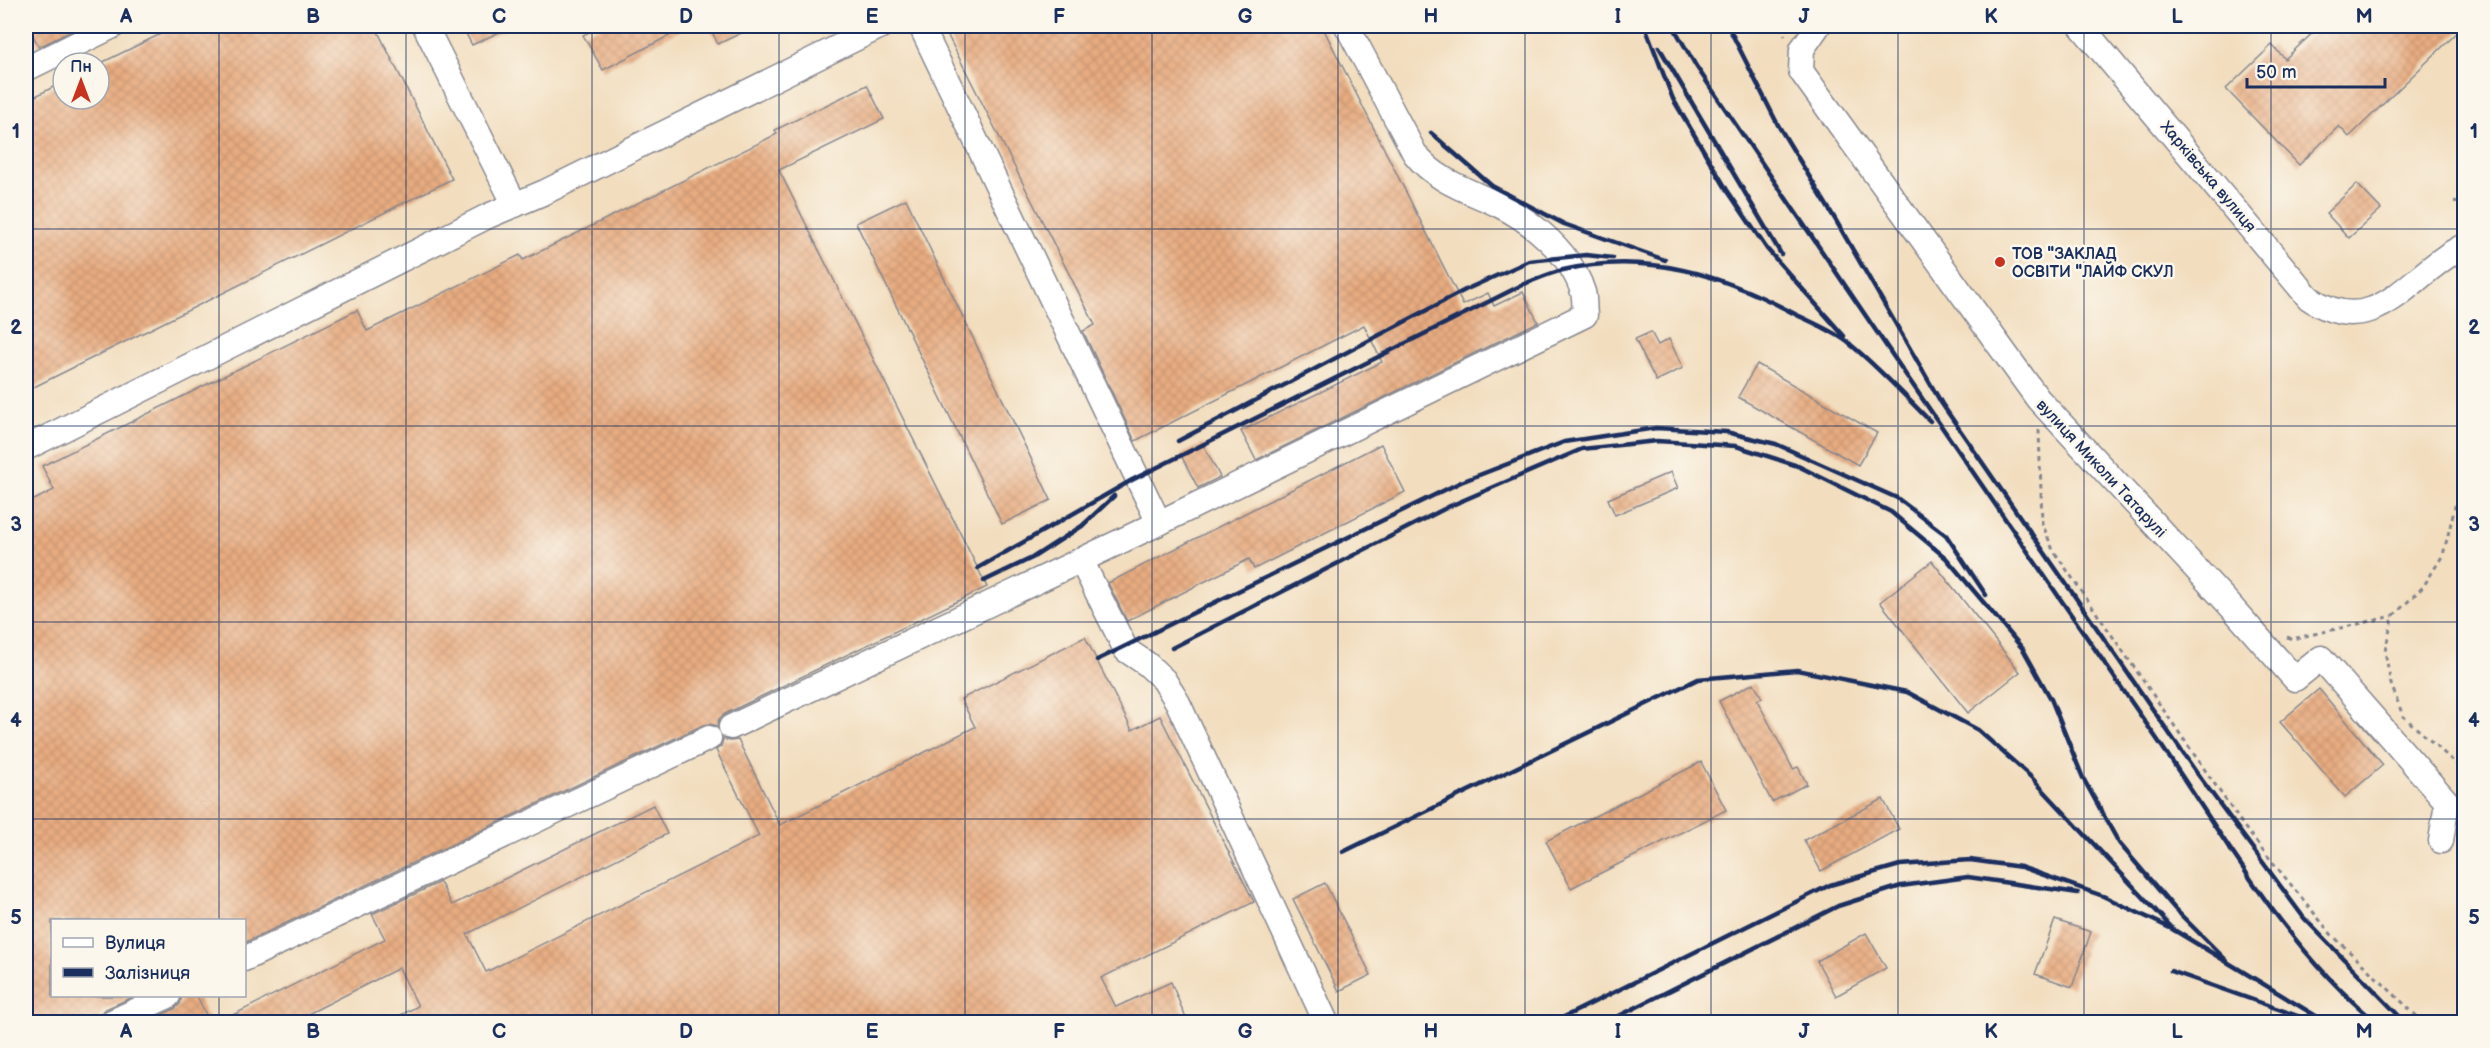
<svg xmlns="http://www.w3.org/2000/svg" width="2490" height="1048" font-family="'Balsamiq Sans',sans-serif">
	<defs>
		<pattern id="building-cross-hatch" width="8" height="8" patternUnits="userSpaceOnUse" patternTransform="scale(1.5)"><rect width="8" height="8" fill="#e8ac80"/><path d="M0 0l8 8M0 8l8-8" fill="none" stroke="#c69471"/></pattern>
	</defs>
	<rect width="100%" height="100%" fill="#fbf7ec"/>
	<filter id="ink" filterUnits="userSpaceOnUse"><feTurbulence type="fractalNoise" baseFrequency=".0167" numOctaves="2"/><feDisplacementMap in="SourceGraphic" scale="12" xChannelSelector="R" yChannelSelector="G"/><feConvolveMatrix kernelMatrix="1 2 1 2 8 2 1 2 1" color-interpolation-filters="sRGB"/></filter>
	<filter id="wash" filterUnits="userSpaceOnUse"><feTurbulence type="fractalNoise" baseFrequency=".008" numOctaves="4" result="noise"/><feDisplacementMap in="SourceGraphic" scale="24" xChannelSelector="R" yChannelSelector="G"/><feGaussianBlur stdDeviation="1.35" result="paint"/><feColorMatrix in="noise" values="0 0 0 0 0 0 0 0 0 0 0 0 0 0 0 0 0 1.4 0 .05"/><feComposite in="paint" operator="in"/></filter>
	<g filter="url(#wash)">
		<rect width="100%" height="100%" fill="#f2ddbe"/>
		<g id="blocks">
			<!-- building -->
			<g fill="url(#building-cross-hatch)">
				<path d="M28,26H82L39,47Z"/>
				<path d="M177,26H375L452,179L26,391V101L63,82V99H99V64Z"/>
				<path d="M462,26H512L472,45Z"/>
				<path d="M601,26H688L603,70L583,35Z"/>
				<path d="M709,26H756L718,44Z"/>
				<path d="M943,26H1322L1463,305L1488,293L1494,306L1523,292L1538,322L1256,460L1241,431L1382,362L1364,325L1135,441L1083,331L1095,325Z"/>
				<path d="M2320,26H2464L2349,137L2339,126L2299,165L2226,89L2272,45L2285,59Z"/>
				<path d="M867,85L884,119L779,170L987,587L725,714L719,719L717,726L710,724L703,725L244,943V921H52V996H135L106,1009L100,1014L98,1023H26V504L54,490L42,466L357,310L367,331L520,255L523,260L777,134L775,130Z"/>
				<path d="M2357,184L2381,209L2349,238L2326,213Z"/>
				<path d="M906,199L1051,500L1002,524L856,223Z"/>
				<path d="M1651,332L1658,345L1669,339L1683,368L1656,381L1635,339Z"/>
				<path d="M1757,364L1877,433L1858,465L1738,397Z"/>
				<path d="M1203,444L1220,477L1198,488L1181,455Z"/>
				<path d="M1381,444L1405,492L1254,569L1249,559L1127,621L1108,583Z"/>
				<path d="M1671,472L1678,488L1615,515L1608,499Z"/>
				<path d="M1932,561L2020,672L1968,713L1880,602Z"/>
				<path d="M1085,637L1132,730L1160,716L1254,902L1101,978L1116,1007L1171,982L1188,1023H386L418,1006L399,968L290,1023H217L385,939L372,914L440,882L452,905L653,805L667,834L467,934L486,972L759,836L716,750L721,746L723,739L730,741L738,740L780,825L975,727L961,699Z"/>
				<path d="M1754,683L1762,698L1757,700L1793,769L1798,767L1807,784L1772,802L1719,701Z"/>
				<path d="M2319,689L2383,765L2345,797L2280,722Z"/>
				<path d="M1701,762L1726,810L1571,888L1546,841Z"/>
				<path d="M1883,799L1899,829L1821,871L1804,840Z"/>
				<path d="M1325,883L1371,975L1339,991L1293,899Z"/>
				<path d="M2055,920L2091,932L2072,987L2035,974Z"/>
				<path d="M1866,933L1886,968L1836,996L1817,961Z"/>
				<path d="M182,996H197L210,1023H145L174,1009L180,1004Z"/>
			</g>
		</g>
	</g>
	<g filter="url(#ink)">
		<use href="#blocks" fill-opacity="0" stroke="#86868e" stroke-width="1.5"/>
		<g fill="none" stroke-linecap="round" stroke-linejoin="round">
			<!-- minor casing -->
			<g stroke="#86868e" stroke-width="27">
				<g id="minor">
					<path d="M425,26L515,205"/>
					<path d="M921,26L1159,523"/>
					<path d="M1818,26L1802,49L1801,71L2038,399L2226,601L2295,679L2321,658L2447,802L2441,841"/>
					<path d="M2081,26L2309,298C2377,344 2410,272 2464,246"/>
					<path d="M26,69L113,26"/>
					<path d="M26,448L488,216L545,192L881,26"/>
					<path d="M1081,560L1126,650L1147,664L1164,680L1178,703L1326,1022"/>
					<path d="M731,727L1159,523L1585,315C1584,308 1585,299 1583,292C1571,253 1532,221 1497,204C1467,190 1436,181 1415,154L1347,26"/>
					<path d="M244,959L709,738"/>
					<path d="M112,1022L168,996"/>
				</g>
			</g>
			<!-- path -->
			<g stroke="#86868e" stroke-width="3" stroke-dasharray="4.5 4.5" stroke-linecap="butt">
				<path d="M1780,26L1785,36"/>
				<path d="M2454,201L2464,204"/>
				<path d="M2039,430L2042,523L2053,550L2245,828L2331,934L2423,1022"/>
				<path d="M2464,470L2443,555L2423,587L2393,616L2385,651L2391,684L2403,716L2464,771"/>
				<path d="M2287,637L2292,639L2393,616"/>
				<path d="M2464,930L2461,952L2464,998"/>
			</g>
			<!-- minor -->
			<use href="#minor" stroke="#fff" stroke-width="24"/>
			<!-- rail -->
			<g stroke="#1b2f5e" stroke-width="4.5">
				<path d="M1645,26L1673,99L1727,190L1767,249L1844,336"/>
				<path d="M1673,26L1696,66C1846,288 1997,509 2150,729C2218,826 2284,948 2376,1022"/>
				<path d="M1728,26L1778,125L1835,219L1942,404L2196,772L2304,918L2405,1022"/>
				<path d="M1659,47L1781,254"/>
				<path d="M1431,133L1492,186L1564,224L1665,260"/>
				<path d="M1178,441L1467,289L1529,261L1586,255L1613,258"/>
				<path d="M978,568L1132,480L1524,284C1537,279 1550,273 1563,270C1647,251 1721,274 1795,314C1813,323 1836,332 1851,345C1879,368 1904,395 1930,421"/>
				<path d="M984,581L1032,558L1082,526L1114,496"/>
				<path d="M1172,648L1450,506L1582,449L1657,441L1736,446L1798,466L1891,512L1946,558L2023,649L2051,699L2083,778L2119,843L2175,909L2227,961"/>
				<path d="M1097,660L1461,482L1564,442L1656,428L1726,432L1776,444L1897,498L1946,535L1986,595"/>
				<path d="M1343,852L1698,679L1797,670L1907,692L1978,730L2031,777L2174,930"/>
				<path d="M2171,971L2312,1021"/>
				<path d="M1554,1022L1830,885L1900,865L1970,860L2021,867L2103,896L2174,930L2326,1022"/>
				<path d="M1607,1022L1838,906L1901,886L1968,877L2078,893"/>
			</g>
		</g>
	</g>
	<!-- grid -->
	<path fill="none" stroke="#1b2f5e" stroke-width="1.5" stroke-opacity="0.55" d="M219,26V920M406,26V1022M592,26V1022M779,26V1022M965,26V1022M1152,26V1022M1338,26V1022M1525,26V1022M1711,26V1022M1898,26V1022M2084,26V1022M2271,26V1022M26,229H2464M26,426H2464M26,622H2464M26,819H2464M219,996V1022"/>
	<!-- markers -->
	<circle fill="#c8321e" stroke="#fbf7ec" stroke-width="2" cx="2000" cy="262" r="6"/>
	<g text-anchor="middle" stroke-width="5" stroke-linejoin="round" paint-order="stroke">
		<!-- street labels -->
		<g font-size="16" fill="#1b2f5e" stroke="#fbf7ec">
			<text transform="translate(2209 176) rotate(50)" y="6">Харківська вулиця</text>
			<text transform="translate(2102 468) rotate(47)" y="6">вулиця Миколи Татарулі</text>
		</g>
		<!-- poi labels -->
		<g font-size="16" font-weight="bold" fill="#1b2f5e" stroke="#fbf7ec" text-anchor="start">
			<text x="2012" y="259">ТОВ "ЗАКЛАД<tspan x="2012" dy="18">ОСВІТИ "ЛАЙФ СКУЛ</tspan></text>
		</g>
	</g>
	<!-- margin -->
	<rect width="2490" height="1048" fill="none" stroke="#fbf7ec" stroke-width="66"/>
	<!-- legend -->
	<rect x="51" y="919" width="195" height="78" fill="#fbf7ec" stroke="#a1a7b3" stroke-width="1.5"/>
	<rect x="63" y="938" width="30" height="9" fill="#ffffff" stroke="#a1a7b3" stroke-width="1.5"/>
	<text x="105" y="949" font-size="18" fill="#1b2f5e">Вулиця</text>
	<rect x="63" y="968" width="30" height="9" fill="#1b2f5e" stroke="#a1a7b3" stroke-width="1.5"/>
	<text x="105" y="979" font-size="18" fill="#1b2f5e">Залізниця</text>
	<!-- north arrow -->
	<g transform="translate(81 81)"><circle r="28" fill="#fbf7ec" stroke="#a1a7b3" stroke-width="1.5"/>
	<path d="M0-4.5L10 22L0 15L-10 22Z" fill="#c8321e"/>
	<text y="-9" font-size="16" font-weight="bold" text-anchor="middle" fill="#1b2f5e">Пн</text>
	</g>
	<!-- scale -->
	<path d="M2247 78v9h138v-9" fill="none" stroke="#1b2f5e" stroke-width="3"/>
	<text x="2256" y="78" font-size="18" fill="#1b2f5e" stroke="#fbf7ec" stroke-width="4.5" paint-order="stroke">50 m</text>
	<rect x="33" y="33" width="2424" height="982" fill="none" stroke="#1b2f5e" stroke-width="2"/>
	<g font-size="20" text-anchor="middle" font-weight="bold" fill="#1b2f5e">
		<text x="126" y="23">A</text>
		<text x="313" y="23">B</text>
		<text x="499" y="23">C</text>
		<text x="686" y="23">D</text>
		<text x="872" y="23">E</text>
		<text x="1059" y="23">F</text>
		<text x="1245" y="23">G</text>
		<text x="1431" y="23">H</text>
		<text x="1618" y="23">I</text>
		<text x="1804" y="23">J</text>
		<text x="1991" y="23">K</text>
		<text x="2177" y="23">L</text>
		<text x="2364" y="23">M</text>
		<text x="16" y="138">1</text>
		<text x="2474" y="138">1</text>
		<text x="16" y="334">2</text>
		<text x="2474" y="334">2</text>
		<text x="16" y="531">3</text>
		<text x="2474" y="531">3</text>
		<text x="16" y="727">4</text>
		<text x="2474" y="727">4</text>
		<text x="16" y="924">5</text>
		<text x="2474" y="924">5</text>
		<text x="126" y="1038">A</text>
		<text x="313" y="1038">B</text>
		<text x="499" y="1038">C</text>
		<text x="686" y="1038">D</text>
		<text x="872" y="1038">E</text>
		<text x="1059" y="1038">F</text>
		<text x="1245" y="1038">G</text>
		<text x="1431" y="1038">H</text>
		<text x="1618" y="1038">I</text>
		<text x="1804" y="1038">J</text>
		<text x="1991" y="1038">K</text>
		<text x="2177" y="1038">L</text>
		<text x="2364" y="1038">M</text>
	</g>
</svg>
